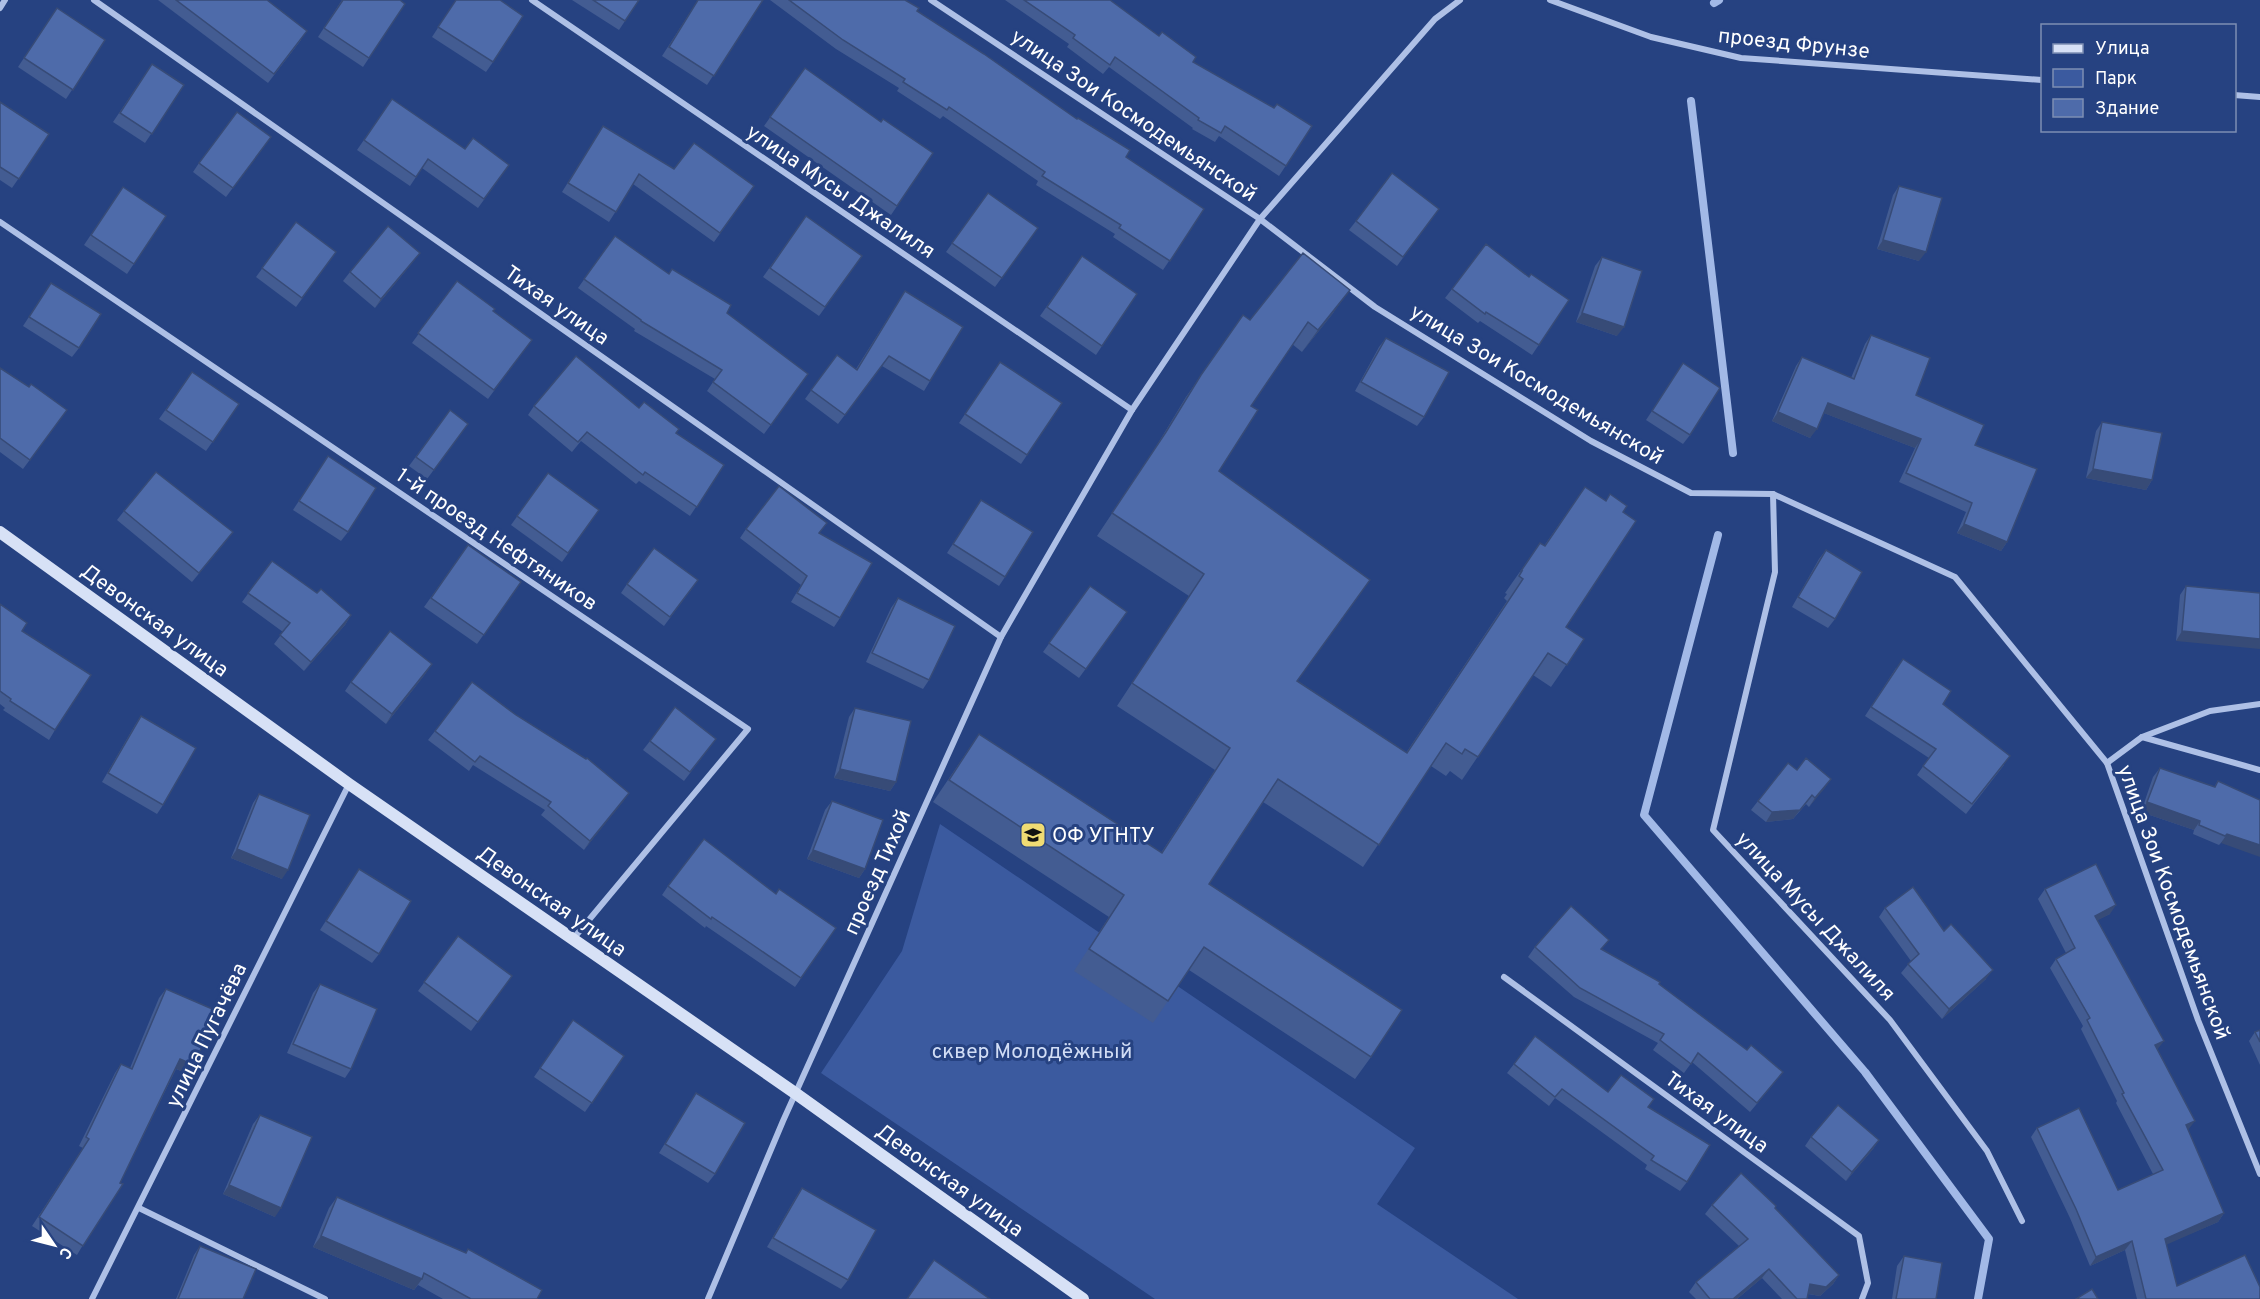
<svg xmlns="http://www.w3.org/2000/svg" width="2260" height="1299" font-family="Overpass,sans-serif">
	<rect width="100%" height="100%" fill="#264281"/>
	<!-- green -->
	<path fill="#3b5a9f" d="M940,824L1415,1148L1377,1204L1518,1299H1155L821,1073L902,951Z"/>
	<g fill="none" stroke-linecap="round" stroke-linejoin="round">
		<!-- stream -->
		<g stroke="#a2b9e7" stroke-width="8">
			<path d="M1714,3L1719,0"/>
			<path d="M1691,101L1733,453"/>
			<path d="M1718,535L1644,815L1865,1072L1989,1239L1978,1299"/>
		</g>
		<!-- street -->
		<g stroke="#aec0e6" stroke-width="6">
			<path d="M94,0L1001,637"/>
			<path d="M532,0L1132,410"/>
			<path d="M931,0L1260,219L1375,307L1591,441L1691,493L1773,494L1955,577L2107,763L2198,1020L2260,1174"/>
			<path d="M1550,0L1651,37L1741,58L2042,80"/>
			<path d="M0,8L5,0"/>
			<path d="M2234,95L2260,97"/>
			<path d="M0,222L748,729L573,939"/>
			<path d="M1773,494L1775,572L1713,830L1890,1020L1987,1151L2022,1221"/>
			<path d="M2142,737L2260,770"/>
			<path d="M2107,763L2142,737L2210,711L2260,704"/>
			<path d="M1504,977L1859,1236L1868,1283L1862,1299"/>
			<path d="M139,1208L325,1299"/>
			<path d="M92,1299L349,784"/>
			<path d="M708,1299L783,1121L1001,637L1132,410L1260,219L1435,19L1460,0"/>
		</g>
		<!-- secondary -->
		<path stroke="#d7e1f6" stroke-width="12" d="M0,532L349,784L795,1093L1083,1299"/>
	</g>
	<!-- wall -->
	<g fill="#435c92">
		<path d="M158,0H267L301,40L268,83Z"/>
		<path d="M342,0L405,4L363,67L318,37Z"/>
		<path d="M456,0L493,62L486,72L432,37Z"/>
		<path d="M572,0H639L619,30Z"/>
		<path d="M698,0H763L707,85L662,56Z"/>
		<path d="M770,0H905L917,11L1126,157L1204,209L1163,270L1113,237L1115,234L1036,185L1038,181L943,116L940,119L897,91L899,88L836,49Z"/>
		<path d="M1005,0H1110L1193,62L1274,108L1312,126L1279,176L1219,136L1215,142L1192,129L1193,128L1109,67L1103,74L1067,47L1069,44Z"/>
		<path d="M57,8L105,40L66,99L18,67Z"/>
		<path d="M152,64L184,85L145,143L113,122Z"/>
		<path d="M805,68L881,122L933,153L891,215L764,126Z"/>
		<path d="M392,99L465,149L509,165L478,208L422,168L410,186L357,150Z"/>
		<path d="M0,102L49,134L12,188L0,180Z"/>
		<path d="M603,126L674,169L754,186L714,242L633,184L609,222L562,192Z"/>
		<path d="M271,137L226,197L193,172L199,163Z"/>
		<path d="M1899,186L1919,261L1877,249L1893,195Z"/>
		<path d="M123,187L166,216L127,274L84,245Z"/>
		<path d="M988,193L1038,228L995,287L946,252Z"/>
		<path d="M1439,209L1397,266L1349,230L1356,221Z"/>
		<path d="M806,216L862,256L819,316L763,277Z"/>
		<path d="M296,222L336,252L296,307L256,277Z"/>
		<path d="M615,236L669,274L727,313L808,374L764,434L707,391L715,379L634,331L635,329L578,288Z"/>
		<path d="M1082,256L1102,346L1096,355L1040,316Z"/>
		<path d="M1602,257L1617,336L1576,322L1595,266Z"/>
		<path d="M413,262L375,308L343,281L350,272Z"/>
		<path d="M1529,277L1569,300L1532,355L1480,321L1478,323L1445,298L1452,289Z"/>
		<path d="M457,281L493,311L525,349L488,399L412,343Z"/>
		<path d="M51,283L79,348L72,357L23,326Z"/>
		<path d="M905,291L930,381L924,391L882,366L838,424L805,399L837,355L856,369Z"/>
		<path d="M1334,312L1302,352L1292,344L1251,406L1219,471L1297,681L1406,753L1507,601L1504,598L1507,594L1505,593L1540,543L1544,546L1585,487L1623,512L1566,627L1584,639L1551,687L1533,675L1462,780L1450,771L1446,776L1431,766L1363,867L1263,802L1209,884L1371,1057L1355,1079L1189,970L1153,1023L1074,971L1109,917L933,802L979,734L1161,853L1215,770L1117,706L1189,596L1097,536L1151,455L1186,397L1243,315L1250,320Z"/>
		<path d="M1871,335L1916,395L1975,445L2007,542L2001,551L1957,533L1966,512L1899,482L1915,448L1824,413L1810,438L1772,421L1796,366L1802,357L1851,378L1865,344Z"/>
		<path d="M1386,338L1424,417L1417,426L1355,391L1379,347Z"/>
		<path d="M1000,362L1062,403L1021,464L959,423Z"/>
		<path d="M0,368L29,387L67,410L23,469L0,452Z"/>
		<path d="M192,372L239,404L206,451L159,419Z"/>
		<path d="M1677,373L1690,435L1683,444L1646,420Z"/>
		<path d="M534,406L639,408L724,465L690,516L639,481L636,484L581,441L572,452L528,415Z"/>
		<path d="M450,410L468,424L427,479L409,466Z"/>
		<path d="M2102,422L2152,480L2146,490L2086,478L2096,431Z"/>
		<path d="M328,456L348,532L341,541L293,510Z"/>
		<path d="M548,473L599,510L562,562L511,525Z"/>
		<path d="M981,500L1005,577L999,586L947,553Z"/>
		<path d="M124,511L226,541L192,582L117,520Z"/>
		<path d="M746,529L820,533L840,618L834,627L791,602L801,585L740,538Z"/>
		<path d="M468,545L521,582L477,644L424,607Z"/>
		<path d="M1826,550L1835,619L1828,628L1792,607L1819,559Z"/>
		<path d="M272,561L317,593L351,615L345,625L304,671L274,644L283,632L242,602Z"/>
		<path d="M698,580L664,626L621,593L627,584Z"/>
		<path d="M1090,586L1127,612L1079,678L1043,652Z"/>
		<path d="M2186,586L2260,593L2176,641L2180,595Z"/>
		<path d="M898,598L929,680L923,689L866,662L891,608Z"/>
		<path d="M0,604L22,631L55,730L49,740L3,710L5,708L0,704Z"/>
		<path d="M1896,668L1943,704L2004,765L1966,814L1917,775L1929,758L1865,716Z"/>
		<path d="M426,673L386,724L345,691L351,682Z"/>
		<path d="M855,708L896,782L890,791L834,778L849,717Z"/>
		<path d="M516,715L629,793L584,850L541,815L545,810L473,765L469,771L428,740L435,731Z"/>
		<path d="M141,716L163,805L157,814L102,782L135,725Z"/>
		<path d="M650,741L709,748L684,781L643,750Z"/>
		<path d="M2160,768L2214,787L2218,781L2260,800L2219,845L2193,834L2194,830L2141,812L2153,777Z"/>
		<path d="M1797,770L1831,779L1809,807L1806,804L1793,819L1766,822L1751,810L1758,801Z"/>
		<path d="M259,794L282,879L231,858L253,803Z"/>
		<path d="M832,801L865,869L859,878L807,859L825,810Z"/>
		<path d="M359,869L379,954L372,963L320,930Z"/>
		<path d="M668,886L776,894L836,928L795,987L706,926L705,928L662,895Z"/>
		<path d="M2045,889L2110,914L2097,920L2158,1050L2188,1130L2224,1213L2218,1222L2166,1244L2177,1286L2260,1299H2137L2125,1250L2090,1266L2070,1218L2031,1137L2037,1128L2118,1190L2153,1174L2116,1103L2117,1101L2081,1029L2083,1026L2050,968L2056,959L2066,953L2038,899Z"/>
		<path d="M1885,908L1944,931L1986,979L1942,1019L1901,973L1911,961L1879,917Z"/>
		<path d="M458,936L512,976L471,1031L418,991Z"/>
		<path d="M1535,947L1602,949L1659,984L1776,1081L1750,1112L1692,1062L1684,1073L1653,1050L1658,1043L1574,997L1528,957Z"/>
		<path d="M320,984L351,1069L345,1078L287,1053L313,993Z"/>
		<path d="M166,989L194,1065L188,1074L176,1069L120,1183L77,1255L32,1226L83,1148L79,1146L115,1073L121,1064L130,1068L159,998Z"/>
		<path d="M573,1020L624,1056L585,1112L534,1077Z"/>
		<path d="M2260,1030V1065L2249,1041L2255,1032Z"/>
		<path d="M1514,1064L1608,1092L1648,1107L1687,1182L1680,1191L1645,1169L1647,1165L1555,1098L1549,1106L1507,1073Z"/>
		<path d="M696,1093L715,1174L708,1183L659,1153Z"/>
		<path d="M260,1115L275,1217L223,1194L253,1124Z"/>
		<path d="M1811,1137L1879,1140L1873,1149L1846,1181L1805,1146Z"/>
		<path d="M802,1188L848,1280L841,1289L767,1247L796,1197Z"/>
		<path d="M337,1197L537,1299H443L418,1285L414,1290L313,1247L329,1208Z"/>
		<path d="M1712,1205L1775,1208L1839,1275L1833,1284L1820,1296L1808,1294L1807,1299H1782L1762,1278L1737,1299H1696L1689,1292L1696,1282L1739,1246L1705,1214Z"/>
		<path d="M200,1246L243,1299H176L194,1255Z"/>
		<path d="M1904,1256L1936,1299H1892L1897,1266Z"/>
	</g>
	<!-- shaded-wall -->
	<g fill="#374b77">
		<path d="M1883,240L1926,252L1919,261L1877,249Z"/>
		<path d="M420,253L413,262L375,308L381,299Z"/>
		<path d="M1350,290L1334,312L1302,352L1318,330Z"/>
		<path d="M1582,313L1624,327L1617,336L1576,322Z"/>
		<path d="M1828,403L1921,439L1915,448L1821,412Z"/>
		<path d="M1778,412L1817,429L1810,438L1772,421Z"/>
		<path d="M2093,469L2152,480L2146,490L2086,478Z"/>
		<path d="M1964,524L2007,542L2001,551L1957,533Z"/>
		<path d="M351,615L345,625L304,671L311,662Z"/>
		<path d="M2182,631L2260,639V649L2176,641Z"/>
		<path d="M432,664L426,673L386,724L392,714Z"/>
		<path d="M840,769L896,782L890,791L834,778Z"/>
		<path d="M1831,779L1825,788L1809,807L1815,798Z"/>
		<path d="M629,793L623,802L584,850L590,841Z"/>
		<path d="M1812,795L1793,819L1766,822L1772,812Z"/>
		<path d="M2147,802L2200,821L2194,830L2141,812Z"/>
		<path d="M2227,834L2260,845V857L2221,843Z"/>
		<path d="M237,849L288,870L282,879L231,858Z"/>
		<path d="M813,850L865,869L859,878L807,859Z"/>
		<path d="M2116,905L2110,914L2089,925L2095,916Z"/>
		<path d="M1993,970L1986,979L1942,1019L1949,1009Z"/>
		<path d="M2164,1041L2157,1050L2155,1045Z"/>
		<path d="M180,1059L194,1065L188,1074L174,1068Z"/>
		<path d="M2195,1121L2188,1130L2186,1125Z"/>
		<path d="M1879,1140L1873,1149L1846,1181L1852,1172Z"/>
		<path d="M229,1185L281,1208L275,1217L223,1194Z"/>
		<path d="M2224,1213L2218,1222L2159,1248L2165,1239Z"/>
		<path d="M321,1236L422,1279L414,1290L313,1247Z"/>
		<path d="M2132,1241L2125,1250L2090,1266L2096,1257Z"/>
		<path d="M1769,1269L1762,1278L1737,1299H1733Z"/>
		<path d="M1839,1275L1833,1284L1820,1296L1804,1293L1810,1284Z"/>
	</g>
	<!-- building -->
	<g fill="#4e6baa" stroke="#374b77" stroke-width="1.5">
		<path d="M176,0H267L307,31L274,74Z"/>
		<path d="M343,0H400L405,4L369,58L324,28Z"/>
		<path d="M456,0H500L523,16L493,62L438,27Z"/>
		<path d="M593,0H639L625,21Z"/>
		<path d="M698,0H763L714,76L669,47Z"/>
		<path d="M789,0H905L919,8L917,11L984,54L1077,119L1078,118L1130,150L1126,157L1204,209L1170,261L1119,228L1121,225L1042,176L1045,172L949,107L947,110L903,82L905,79L843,40Z"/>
		<path d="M1024,0H1110L1159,36L1162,32L1196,57L1193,62L1274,108L1277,104L1312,126L1286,166L1225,126L1221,133L1198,120L1199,118L1115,57L1110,65L1073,38L1075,35Z"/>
		<path d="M57,8L105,40L73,90L24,58Z"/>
		<path d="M152,64L184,85L152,134L120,113Z"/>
		<path d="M805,68L881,122L883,119L933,153L897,206L770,117Z"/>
		<path d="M392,99L465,149L473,138L509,165L484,199L428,159L416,177L364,140Z"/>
		<path d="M0,102L49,134L19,179L0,167Z"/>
		<path d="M237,112L271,137L233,188L199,163Z"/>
		<path d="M603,126L674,169L694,143L754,186L720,233L639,174L616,212L568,183Z"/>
		<path d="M1392,173L1439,209L1403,257L1356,221Z"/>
		<path d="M1899,186L1942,198L1926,252L1883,240Z"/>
		<path d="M123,187L166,216L134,264L91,235Z"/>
		<path d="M988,193L1038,228L1002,278L952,243Z"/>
		<path d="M806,216L862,256L825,307L770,268Z"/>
		<path d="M296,222L336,252L302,298L262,268Z"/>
		<path d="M388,226L420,253L381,299L350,272Z"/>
		<path d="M615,236L669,274L672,269L731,305L727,313L808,374L771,425L713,382L722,370L641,321V320L584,279Z"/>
		<path d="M1486,244L1529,277L1531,274L1569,300L1539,345L1486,312L1485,314L1452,289Z"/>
		<path d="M1303,253L1350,290L1318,330L1308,322L1251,406L1258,410L1219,471L1370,580L1297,681L1407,753L1523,579L1519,576L1522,571H1521L1540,543L1545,546L1585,487L1606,501L1610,494L1627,506L1623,512L1636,521L1566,627L1584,639L1567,665L1548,653L1478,757L1465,749L1462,754L1446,743L1379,845L1278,779L1209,884L1402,1010L1371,1057L1204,947L1168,1001L1089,949L1124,895L949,780L979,734L1162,853L1230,748L1132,683L1204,574L1112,513L1166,432L1201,375L1243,315L1250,320Z"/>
		<path d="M1082,256L1137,294L1102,346L1047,307Z"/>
		<path d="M1602,257L1642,271L1624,327L1582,313Z"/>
		<path d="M457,281L495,309L493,311L532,340L494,390L418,333Z"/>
		<path d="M51,283L101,314L79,348L29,317Z"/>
		<path d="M905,291L963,327L930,381L889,356L845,415L811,390L837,355L857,370Z"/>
		<path d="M1871,335L1930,358L1916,395L1984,425L1975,445L2037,469L2007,542L1964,524L1972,503L1906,473L1921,439L1828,403L1817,429L1778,412L1802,357L1854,379Z"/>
		<path d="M1386,338L1449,372L1424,417L1361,382Z"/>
		<path d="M576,356L639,408L644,402L679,429L676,433L724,465L697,507L645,472L643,475L587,432L578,442L534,406Z"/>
		<path d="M1000,362L1062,403L1027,455L965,414Z"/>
		<path d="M1683,363L1720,388L1690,435L1652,411Z"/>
		<path d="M0,368L29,387L31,384L67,410L30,460L0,438Z"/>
		<path d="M192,372L239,404L213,442L166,410Z"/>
		<path d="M450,410L468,424L434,470L416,457Z"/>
		<path d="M2102,422L2162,433L2152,480L2093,469Z"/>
		<path d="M328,456L376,488L348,532L299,501Z"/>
		<path d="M156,472L233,532L199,573L124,511Z"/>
		<path d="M548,473L599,510L568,553L517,516Z"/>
		<path d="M779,486L827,523L819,533L872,563L840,618L797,593L807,576L746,529Z"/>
		<path d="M981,500L1033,532L1005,577L953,544Z"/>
		<path d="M468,545L521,582L484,635L431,598Z"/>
		<path d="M654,548L698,580L670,617L627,584Z"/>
		<path d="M1826,550L1862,572L1835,619L1798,597Z"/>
		<path d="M272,561L317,593L321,589L351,615L311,662L280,635L290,623L248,593Z"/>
		<path d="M1090,586L1127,612L1086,669L1049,643Z"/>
		<path d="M2186,586L2260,593V639L2182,631Z"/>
		<path d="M898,598L955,626L929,680L872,653Z"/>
		<path d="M0,604L27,623L22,631L91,675L55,730L10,701L11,699L0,691Z"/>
		<path d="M390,631L432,664L392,714L351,682Z"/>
		<path d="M1903,659L1951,691L1943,704L2010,756L1972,804L1923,766L1936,749L1871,707Z"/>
		<path d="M472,682L516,715L586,759L587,758L629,793L590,841L548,806L551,802L480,756L475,762L435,731Z"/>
		<path d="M675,707L716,739L690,772L650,741Z"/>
		<path d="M855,708L911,721L896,782L840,769Z"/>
		<path d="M141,716L196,748L163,805L108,773Z"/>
		<path d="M1806,758L1831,779L1815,798L1812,795L1800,810L1772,812L1758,801L1788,763L1797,770Z"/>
		<path d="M2160,768L2215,787L2218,781L2260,800V845L2227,834L2225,836L2199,825L2200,821L2147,802Z"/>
		<path d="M259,794L310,815L288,870L237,849Z"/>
		<path d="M832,801L883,820L865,869L813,850Z"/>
		<path d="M704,839L776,894L779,889L836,928L801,978L712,917L711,919L668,886Z"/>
		<path d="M2096,864L2116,905L2095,916L2164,1041L2155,1045L2195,1121L2186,1125L2224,1213L2165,1239L2177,1286L2245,1255L2260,1287V1299H2146L2132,1241L2096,1257L2076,1209L2037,1128L2079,1108L2118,1190L2163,1170L2122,1094L2124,1093L2087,1020L2090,1018L2056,959L2075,948L2045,889Z"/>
		<path d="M359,869L411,901L379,954L326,921Z"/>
		<path d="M1913,887L1944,931L1951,924L1993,970L1949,1009L1908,964L1919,954L1885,908Z"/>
		<path d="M1571,906L1609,940L1601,949L1660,982L1659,984L1747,1050L1751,1045L1783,1072L1757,1103L1698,1053L1691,1064L1660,1040L1664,1034L1580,988L1535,947Z"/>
		<path d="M458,936L512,976L478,1022L424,982Z"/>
		<path d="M320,984L377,1009L351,1069L293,1044Z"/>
		<path d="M166,989L217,1011L194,1065L180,1059L120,1183L123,1184L83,1246L39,1217L89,1139L86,1137L121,1064L132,1069Z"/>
		<path d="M573,1020L624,1056L592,1103L540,1068Z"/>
		<path d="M2260,1030V1042L2255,1032Z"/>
		<path d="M1535,1036L1608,1092L1621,1075L1654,1099L1648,1107L1710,1145L1687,1182L1651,1160L1654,1156L1562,1089L1555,1097L1514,1064Z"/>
		<path d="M696,1093L745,1123L715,1174L665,1144Z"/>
		<path d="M1838,1105L1879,1140L1852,1172L1811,1137Z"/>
		<path d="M260,1115L312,1137L281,1208L229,1185Z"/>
		<path d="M1741,1173L1776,1206L1775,1208L1839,1275L1826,1287L1810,1284L1807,1299H1797L1769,1269L1733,1299H1710L1696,1282L1748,1239L1712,1205Z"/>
		<path d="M802,1188L876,1230L848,1280L773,1238Z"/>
		<path d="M337,1197L466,1253L468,1249L542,1290L537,1299H471L424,1273L422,1279L321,1236Z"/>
		<path d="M200,1246L256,1269L243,1299H178Z"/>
		<path d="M1904,1256L1942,1263L1936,1299H1896Z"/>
		<path d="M934,1260L990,1299H907Z"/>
		<path d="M2092,1289L2098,1299H2076Z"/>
	</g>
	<!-- icons -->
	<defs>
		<g id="university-square" transform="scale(1.35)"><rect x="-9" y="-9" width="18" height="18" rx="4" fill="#efdb73" stroke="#264281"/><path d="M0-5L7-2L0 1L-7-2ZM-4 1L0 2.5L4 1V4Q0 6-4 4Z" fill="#111"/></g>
	</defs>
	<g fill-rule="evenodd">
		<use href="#university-square" x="1033" y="835"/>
	</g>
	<g text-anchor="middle" stroke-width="6" stroke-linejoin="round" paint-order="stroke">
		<!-- street labels -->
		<g font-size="21" fill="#fff" stroke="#264281">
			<text transform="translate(1794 43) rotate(6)" y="7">проезд Фрунзе</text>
			<text transform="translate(1134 115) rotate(34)" y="7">улица Зои Космодемьянской</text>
			<text transform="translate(841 191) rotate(34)" y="7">улица Мусы Джалиля</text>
			<text transform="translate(557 305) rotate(35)" y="7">Тихая улица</text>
			<text transform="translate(1537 384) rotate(31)" y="7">улица Зои Космодемьянской</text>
			<text transform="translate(497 539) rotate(34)" y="7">1-й проезд Нефтяников</text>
			<text transform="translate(155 620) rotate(36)" y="7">Девонская улица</text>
			<text transform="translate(877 872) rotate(-66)" y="7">проезд Тихой</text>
			<text transform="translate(552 901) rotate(35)" y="7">Девонская улица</text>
			<text transform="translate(2174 902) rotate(70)" y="7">улица Зои Космодемьянской</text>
			<text transform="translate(1816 916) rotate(47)" y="7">улица Мусы Джалиля</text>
			<text transform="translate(206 1035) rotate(-64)" y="7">улица Пугачёва</text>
			<text transform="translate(1717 1112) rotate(36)" y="7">Тихая улица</text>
			<text transform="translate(950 1180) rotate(36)" y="7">Девонская улица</text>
		</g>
		<!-- poi labels -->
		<g font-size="21" fill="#fff" stroke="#264281" text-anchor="start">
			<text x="1052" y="842">ОФ УГНТУ</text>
		</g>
		<!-- park labels -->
		<g font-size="21" fill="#d1ddf5" stroke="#264281">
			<text x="1032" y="1058">сквер Молодёжный</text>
		</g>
	</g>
	<!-- legend -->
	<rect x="2041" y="24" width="195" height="108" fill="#264281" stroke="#7d8eb3" stroke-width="1.5"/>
	<rect x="2053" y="44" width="30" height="9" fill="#d7e1f6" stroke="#7d8eb3" stroke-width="1.5"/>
	<text x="2095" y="54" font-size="18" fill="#ffffff">Улица</text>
	<rect x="2053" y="69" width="30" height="18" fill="#3b5a9f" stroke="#7d8eb3" stroke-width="1.5"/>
	<text x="2095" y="84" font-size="18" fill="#ffffff">Парк</text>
	<rect x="2053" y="99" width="30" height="18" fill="#4e6baa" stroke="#7d8eb3" stroke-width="1.5"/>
	<text x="2095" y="114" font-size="18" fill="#ffffff">Здание</text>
	<!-- north arrow -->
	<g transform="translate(54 1245) rotate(125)" stroke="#264281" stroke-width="4.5" paint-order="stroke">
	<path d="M0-4.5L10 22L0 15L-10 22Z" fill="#ffffff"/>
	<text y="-9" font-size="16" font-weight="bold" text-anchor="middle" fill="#ffffff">С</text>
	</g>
</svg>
